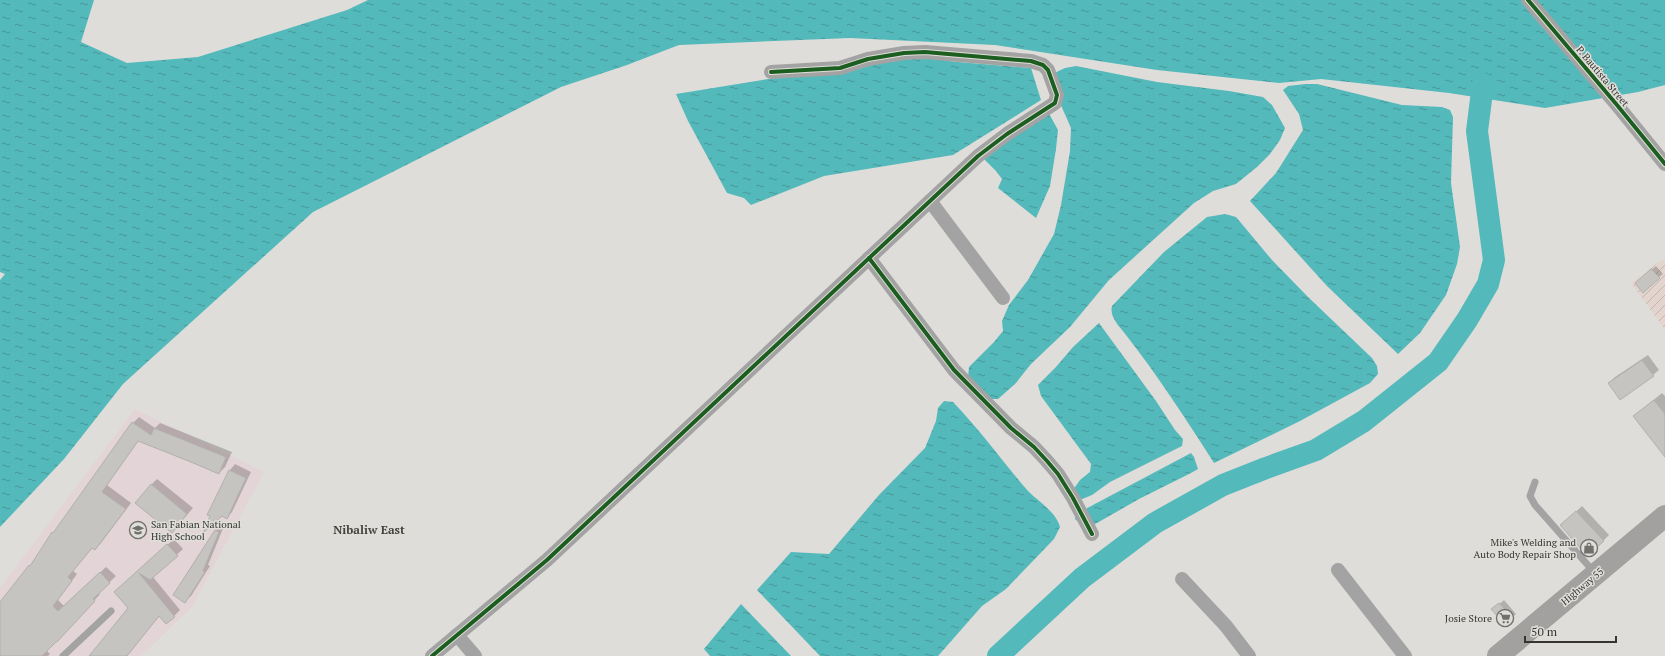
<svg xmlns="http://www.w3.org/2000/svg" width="1665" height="656" font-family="'PT Serif',serif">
	<defs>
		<pattern id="industrial-furrows" width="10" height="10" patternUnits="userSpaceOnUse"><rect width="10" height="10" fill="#e3d5ce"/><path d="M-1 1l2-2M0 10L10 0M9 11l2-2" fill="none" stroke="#c3b7b1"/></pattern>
		<pattern id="water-ripples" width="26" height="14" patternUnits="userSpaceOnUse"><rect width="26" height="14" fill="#54b9ba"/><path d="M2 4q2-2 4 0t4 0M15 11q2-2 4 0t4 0" fill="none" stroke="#469798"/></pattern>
	</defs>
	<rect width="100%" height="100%" fill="#dfddda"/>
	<!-- industrial -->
	<path fill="url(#industrial-furrows)" d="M1663,259L1665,262V330L1631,283Z"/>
	<!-- education -->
	<path fill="#e3d4d7" d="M135,409L264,472L192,607L141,656H0V588Z"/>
	<!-- water -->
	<g fill="url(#water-ripples)">
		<path d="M0,0H94L81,42L127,63L198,57L347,10L368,0H1665V85L1638,92L1545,108L1449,93L1321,79L1279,83L1157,70L995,45L850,38L679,45L627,65L561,87L313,212L123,384L64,459L0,527V280L5,274L0,272Z"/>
		<path d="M924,58L958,62L1031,68L1041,100L953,155L824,176L751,205L744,198L727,193L688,121L676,94L892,59Z"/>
		<path d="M1076,66L1157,82L1229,91L1263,97L1272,105L1285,128L1280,140L1270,154L1257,167L1236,184L1213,191L1194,203L1109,280L1070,327L1031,364L1015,384L998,399H987L968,378L969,367L994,342L1003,331L1002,321L1009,305L1028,280L1054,234L1061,205L1070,151L1071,128L1048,76L1065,68Z"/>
		<path d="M1305,84H1317L1402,105L1442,107L1450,110L1453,117L1451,183L1460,247L1457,264L1446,295L1420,333L1398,354L1327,286L1250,201L1276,173L1303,130L1299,114L1283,90L1288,86Z"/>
		<path d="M1047,110L1058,130L1056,149L1050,186L1036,218L998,188L1002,179L996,171L981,156Z"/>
		<path d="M1225,214L1236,217L1272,260L1308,297L1372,358L1377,366L1378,374L1370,383L1300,421L1214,463C1186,419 1158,376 1126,335C1120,327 1109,317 1112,306L1164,252L1207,217Z"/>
		<path d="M1099,323L1156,401L1175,430L1183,439L1182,446L1110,482L1092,495L1080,500L1073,490L1080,480L1090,472L1091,464L1041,396L1038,385L1056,367L1073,347Z"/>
		<path d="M944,401L953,402C980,430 1003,462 1028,491C1039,502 1056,512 1060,527L1054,539L1006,589L982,606L938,656H820L757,590L791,552L829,554L879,495L925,448L936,421L938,408Z"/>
		<path d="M1191,453L1194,457L1198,469L1191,473L1139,499L1090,527L1081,524L1075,519L1076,514Z"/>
		<path d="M741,604L791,656H710L704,649Z"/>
	</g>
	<!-- shadow -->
	<g fill="#0003">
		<path d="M1656,266L1663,274L1659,277L1640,280Z"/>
		<path d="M1648,355L1659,370L1653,375L1609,383L1615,377Z"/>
		<path d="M1662,393L1665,396V455L1634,416Z"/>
		<path d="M139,417L155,428L160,423L232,452L225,467L219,473L139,440L107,485L131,503L101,543L95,549L93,547L73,571L77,574L58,600L64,606L106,567L116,576L98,593L100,594L63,635L46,650L50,654L48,656H0V603L35,560L53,533L59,527L133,423Z"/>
		<path d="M235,464L251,472L232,512L227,518L222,514L209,515L230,470Z"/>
		<path d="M157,479L193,508L172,532L151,485Z"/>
		<path d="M1582,506L1609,535L1603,541L1567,520Z"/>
		<path d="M221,525L224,526L208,565L210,566L191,596L185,601L215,531Z"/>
		<path d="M174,539L183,549L153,577L180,610L174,616L160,615L127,656H90L129,607L121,586Z"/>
		<path d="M1504,600L1516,614L1512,618L1497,606Z"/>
	</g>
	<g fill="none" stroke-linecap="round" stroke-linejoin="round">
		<!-- river -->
		<path stroke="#54b9ba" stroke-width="22" d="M998,656L1082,578L1155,523L1223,485L1266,468L1316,450L1364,421L1438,362L1467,320L1488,284L1494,260L1477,131L1483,84"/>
	</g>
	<!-- building -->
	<g fill="#c5c4c1" stroke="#b1b0ae">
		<path d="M1651,269L1660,278L1643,293L1635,283Z"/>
		<path d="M1642,360L1654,376L1620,400L1608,383Z"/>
		<path d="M1654,400L1665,414V457L1633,416Z"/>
		<path d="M132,422L151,435L154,428L226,457L219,474L191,462L138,441L102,492L126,509L95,550L92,548L68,577L72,581L53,606L58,611L100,572L110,583L93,599L95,601L57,642H56L42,656H0V602L29,565L30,566L52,532L53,533Z"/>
		<path d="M229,470L246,478L227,519L222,516L203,533L210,516L207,515Z"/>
		<path d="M151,484L187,514L172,533L135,503Z"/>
		<path d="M1576,511L1604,541L1587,556L1560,525Z"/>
		<path d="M215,530L219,532L203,571L205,572L185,603L173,595Z"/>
		<path d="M167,544L178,556L150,580L139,573L175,617L166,624L159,616L127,656H89L128,608L114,592Z"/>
		<path d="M1499,603L1513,618L1505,625L1491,609Z"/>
	</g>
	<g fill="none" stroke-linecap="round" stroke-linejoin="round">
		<!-- lane -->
		<g stroke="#a4a3a3" stroke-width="7">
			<path d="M1535,482L1530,496L1535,505L1594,572"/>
			<path d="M63,656L111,611"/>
		</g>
		<!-- street -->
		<g stroke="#a4a3a3" stroke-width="14">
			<path d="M1528,0L1617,105L1665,164"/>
			<path d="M930,201L1003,298"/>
			<path d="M869,258L954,370L1011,428L1034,447L1047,461L1058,474L1073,498L1092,534"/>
			<path d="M1338,570L1405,656"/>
			<path d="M1182,579L1226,626L1249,656"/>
			<path d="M457,635L475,656"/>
			<path d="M432,656L547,560L978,156L1007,134L1055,103L1057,95L1048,70L1043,65L1031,61L925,52L904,53L868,59L840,68L771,72"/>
		</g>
		<!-- highway -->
		<path stroke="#a3a19f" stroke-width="22" d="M1498,656L1665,516"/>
		<!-- cycleway casing -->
		<g stroke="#e0ded9" stroke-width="6">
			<g id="cycleway">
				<path d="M1528,0L1617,105L1665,164"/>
				<path d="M869,258L954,370L1011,428L1034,447L1047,461L1058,474L1073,498L1092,534"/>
				<path d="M432,656L547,560L978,156L1007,134L1055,103L1057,95L1048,70L1043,65L1031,61L925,52L904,53L868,59L840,68L771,72"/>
			</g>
		</g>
		<!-- cycleway -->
		<use href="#cycleway" stroke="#1b5e20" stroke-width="4"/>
	</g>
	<!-- icons -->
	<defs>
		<g id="school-ring" transform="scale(0.9)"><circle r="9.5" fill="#e0ded9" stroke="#71706d" stroke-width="1.5"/><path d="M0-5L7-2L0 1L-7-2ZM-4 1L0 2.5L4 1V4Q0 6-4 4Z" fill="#71706d"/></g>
		<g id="shop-ring" transform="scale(0.9)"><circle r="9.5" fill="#e0ded9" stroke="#71706d" stroke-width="1.5"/><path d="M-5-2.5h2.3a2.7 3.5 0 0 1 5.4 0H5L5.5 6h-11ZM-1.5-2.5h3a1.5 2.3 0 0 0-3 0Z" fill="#71706d"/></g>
		<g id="supermarket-ring" transform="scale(0.9)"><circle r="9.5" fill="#e0ded9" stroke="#71706d" stroke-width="1.5"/><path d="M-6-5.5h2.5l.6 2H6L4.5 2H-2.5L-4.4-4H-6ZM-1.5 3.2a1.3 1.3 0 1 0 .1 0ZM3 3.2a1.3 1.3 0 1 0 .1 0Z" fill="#71706d"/></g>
	</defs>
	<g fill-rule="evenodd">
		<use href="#school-ring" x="138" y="530"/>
		<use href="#shop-ring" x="1589" y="548"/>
		<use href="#supermarket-ring" x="1505" y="618"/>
	</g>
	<g text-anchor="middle" stroke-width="3" stroke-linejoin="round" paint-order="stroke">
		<!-- street labels -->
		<g font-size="10" fill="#363533" stroke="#e0ded9">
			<text transform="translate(1603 76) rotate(50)" y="4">P. Bautista Street</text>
			<text transform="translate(1582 586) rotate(-40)" y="4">Highway 55</text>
		</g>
		<!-- poi labels -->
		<g font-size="10" fill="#363533" stroke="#e0ded9" text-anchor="end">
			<text x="151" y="528" text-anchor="start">San Fabian National<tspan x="151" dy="12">High School</tspan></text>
			<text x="1576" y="546">Mike's Welding and<tspan x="1576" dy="12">Auto Body Repair Shop</tspan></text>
			<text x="1492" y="622">Josie Store</text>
		</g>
		<!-- quarter labels -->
		<g font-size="12" font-weight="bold" fill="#45433f" stroke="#e0ded9">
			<text x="369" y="534">Nibaliw East</text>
		</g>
	</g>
	<!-- scale -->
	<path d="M1525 636v6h91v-6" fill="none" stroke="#363533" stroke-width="2"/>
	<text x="1531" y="636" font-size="12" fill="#363533" stroke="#e0ded9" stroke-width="3" paint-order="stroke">50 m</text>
</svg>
